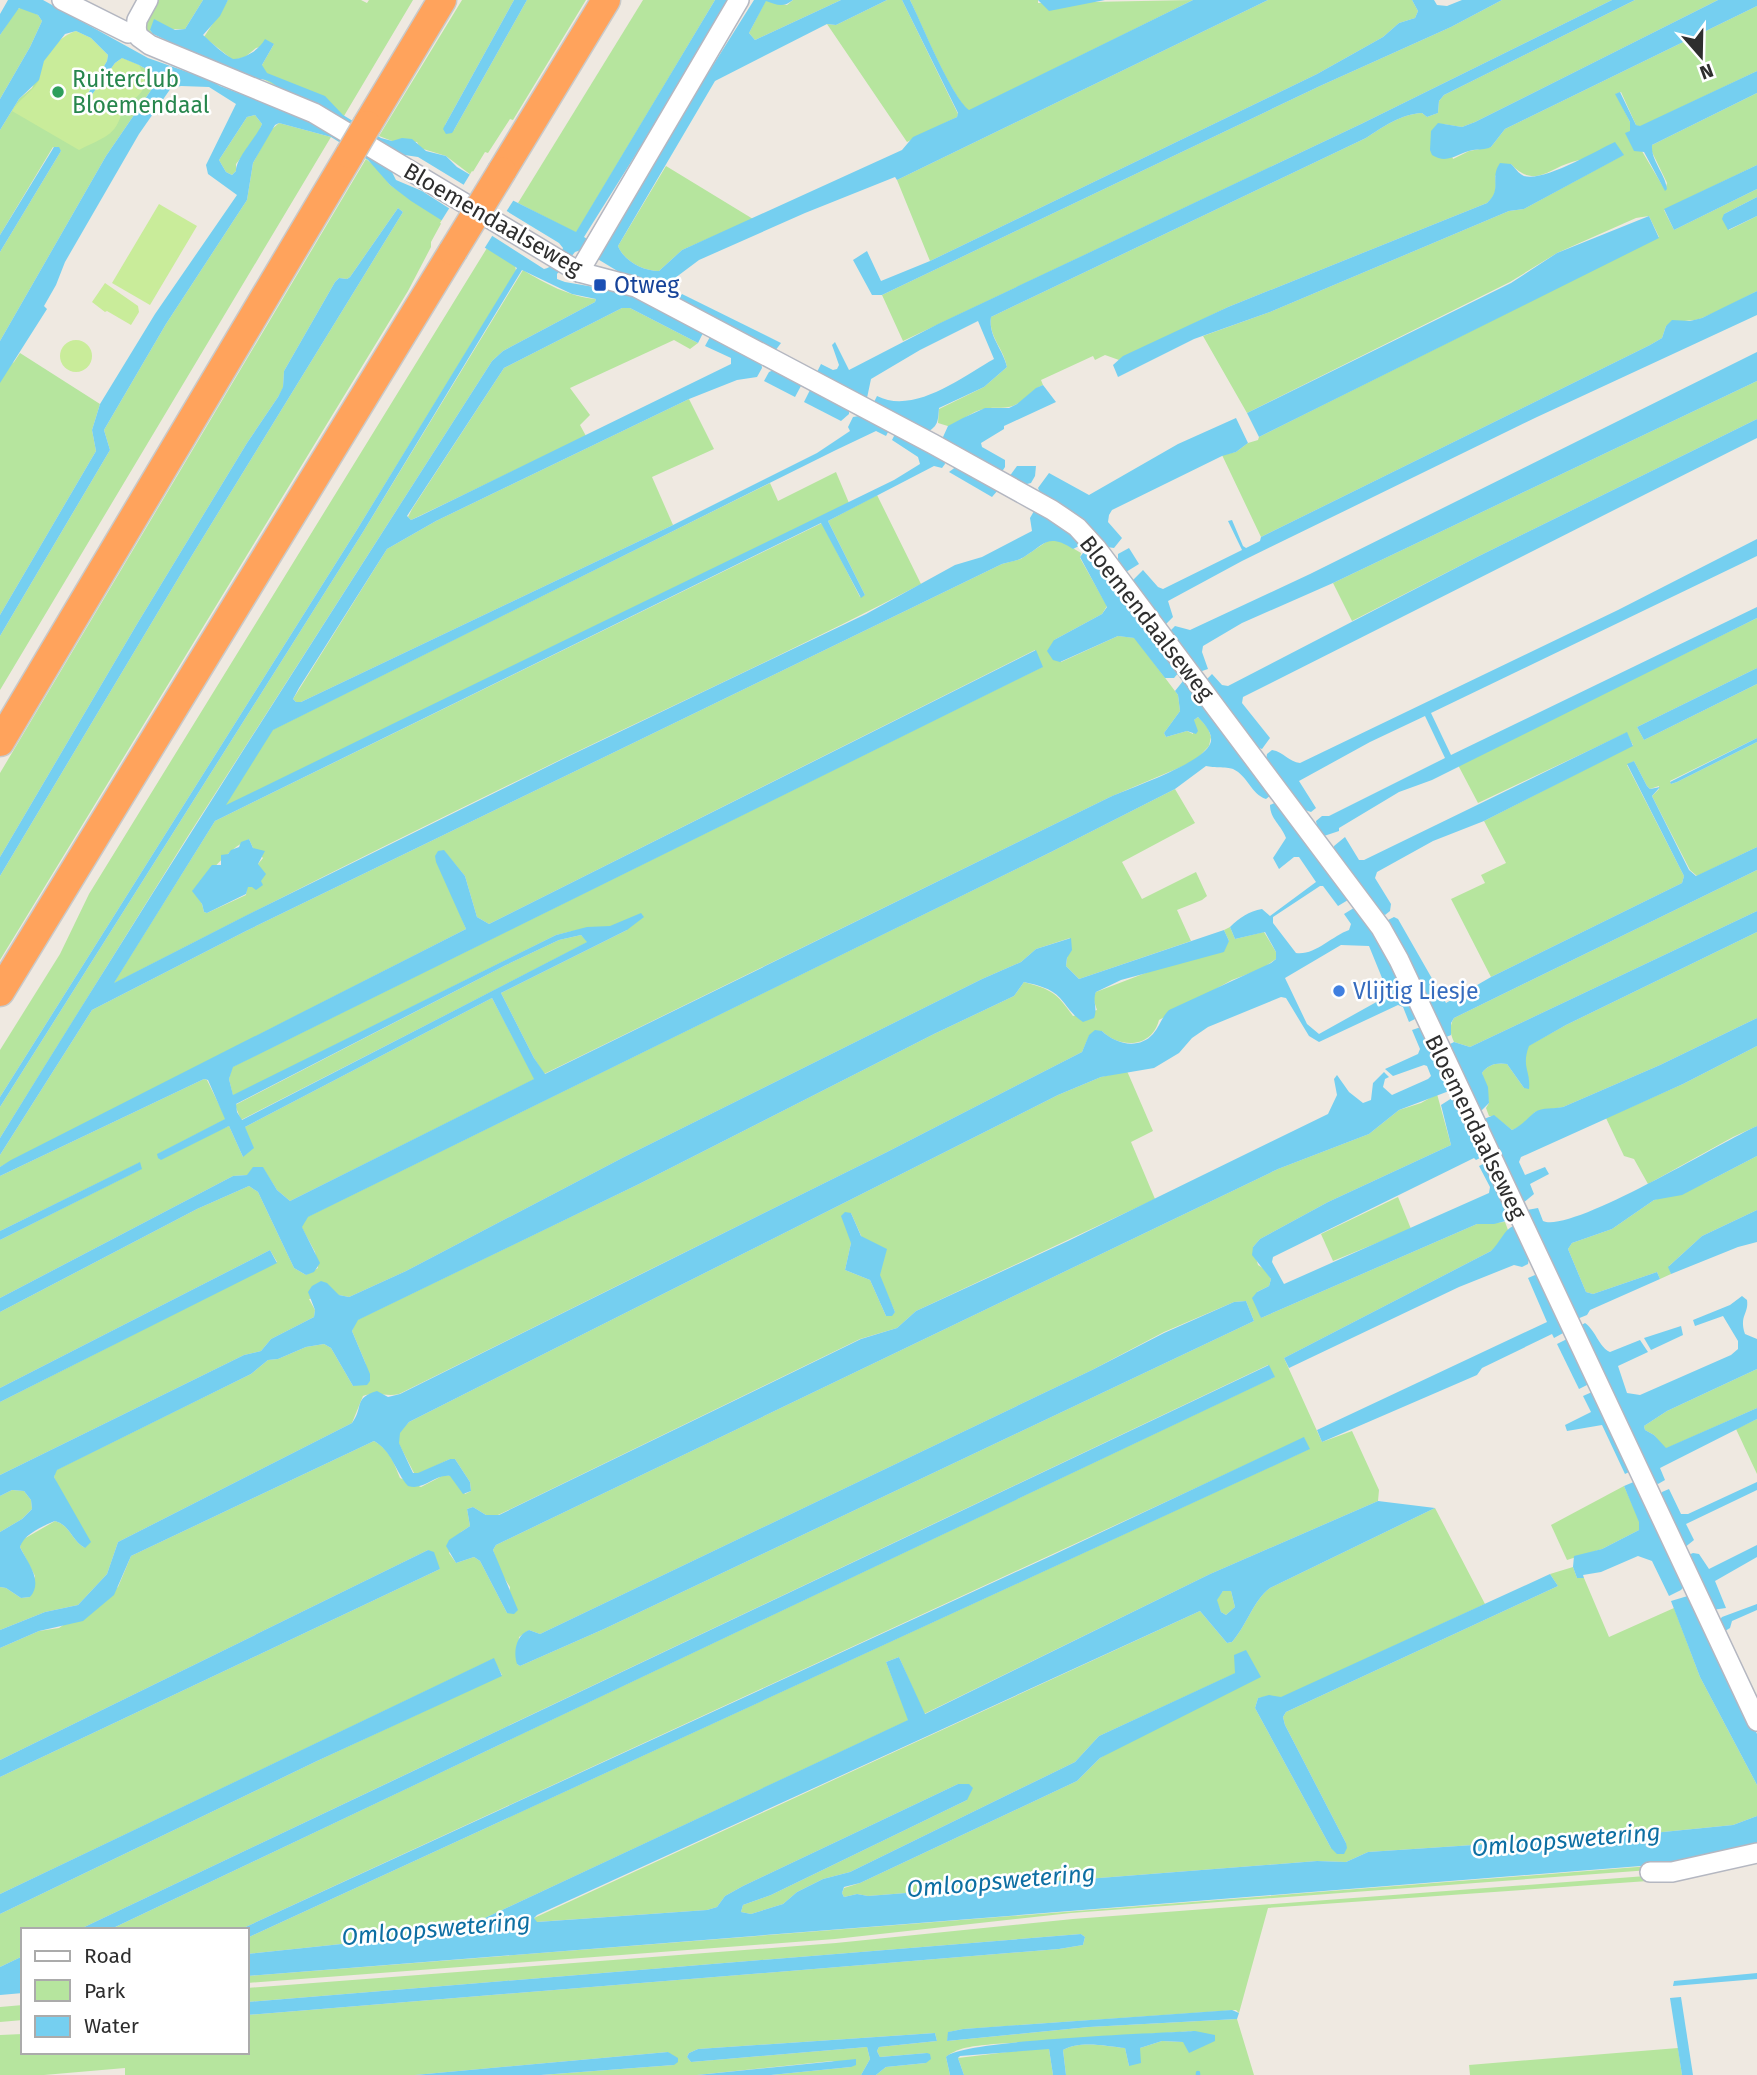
<svg xmlns="http://www.w3.org/2000/svg" width="1757" height="2075" font-family="'Fira Sans',sans-serif">
	<rect width="100%" height="100%" fill="#efe9e1"/>
	<!-- green -->
	<g fill="#b6e59e" fill-rule="evenodd">
		<path d="M155,0H203L185,29L150,30L153,34L149,38L144,31L146,14Z"/>
		<path d="M228,0H361L367,3L369,0H413L341,121L261,78L262,65L274,44L256,48L245,57L233,60L204,37Z"/>
		<path d="M462,0H514L445,125L454,130L527,0H586L513,120L510,119L488,153L485,152L471,175L446,156L420,148L417,142L392,141L379,136Z"/>
		<path d="M643,0H715L576,233L518,203Z"/>
		<path d="M766,0L787,5L793,0H841L755,40L749,33Z"/>
		<path d="M887,0H902L958,114L957,117L907,142L827,24L836,25Z"/>
		<path d="M910,0H1038V3L1193,0L969,111C951,96 922,25 910,0Z"/>
		<path d="M1268,0H1412L1418,11L1415,18L1399,23L1383,37L1317,74L930,261L897,180Z"/>
		<path d="M1502,0H1612L1361,124L903,341L882,295L1320,86L1451,27Z"/>
		<path d="M1635,0H1718L1475,122L1462,127L1443,124L1453,159L1469,151L1491,147L1505,129L1757,6V71L1640,127L1636,125L1621,92L1616,94L1630,122V131L1665,190L1667,183L1652,152V145L1757,93V165L1664,210L1674,230L1757,189V197L1724,214L1729,230L1757,216V291C1739,300 1721,310 1702,318C1688,323 1681,318 1666,326L1662,338L1650,345L1261,537L1222,455L1236,452L1248,443L1258,440L1259,437L1659,237L1649,216L1636,218L1557,253L1510,282L1247,413L1203,336L1270,312L1509,211L1524,209L1623,155C1607,157 1588,157 1572,162C1548,169 1534,189 1511,164L1495,176C1497,189 1496,195 1487,203L1228,307L1119,360L1105,355L1095,360L1093,356L1041,380L1043,385C1033,389 1027,398 1017,404C1007,410 995,406 984,409C971,412 962,420 951,427L938,423L939,409L984,387L1007,367C1004,349 988,336 991,317L1366,138C1383,127 1401,114 1422,113L1427,117L1438,113L1439,101L1444,95Z"/>
		<path d="M23,7L38,15L42,21L30,47L0,99V35L17,9Z"/>
		<path d="M122,58L139,65L160,77L106,156L0,341V252L61,151L53,147L0,235V130L19,99L32,88L40,71L82,111Z"/>
		<path d="M255,115L262,124L256,138L236,164V171L232,175L226,172L219,160L247,117Z"/>
		<path d="M279,123L331,137L0,690V636L110,450L104,430L166,324L247,200L253,163L271,130Z"/>
		<path d="M366,159L377,168L390,185L443,220L431,242V247L408,291L0,960V876L191,557L403,212L398,208L350,277L347,279L339,278L335,282L284,371L283,388L278,397L247,443L137,624L0,857V773Z"/>
		<path d="M666,166L753,219L682,250L659,271C643,271 624,261 618,246Z"/>
		<path d="M487,248L515,265L516,271L358,528L0,1097V1050L60,954L89,894Z"/>
		<path d="M523,270C544,283 570,297 596,299L595,302L503,351L492,361L188,836L0,1138V1107L363,532Z"/>
		<path d="M622,308H630L698,343L690,349L674,340L570,388L590,415L580,425L586,436L411,520L408,517L412,509L504,368Z"/>
		<path d="M20,353L100,404L92,430L96,451L0,615V373L14,362Z"/>
		<path d="M1757,381V419L1477,557L1352,621L1333,583Z"/>
		<path d="M689,399L714,449L652,477L673,525L301,702H296L293,699L387,549L436,521Z"/>
		<path d="M836,472L849,503L226,806L225,804L272,730L770,483L778,501Z"/>
		<path d="M877,495L921,584C805,645 686,699 568,756C416,830 263,906 113,984L215,821L822,523L860,597L865,595L828,521ZM249,839L253,848L263,858L258,864L261,881L247,887L246,895L207,913L204,912L202,904L193,890C210,873 227,850 249,839Z"/>
		<path d="M1049,540L1061,541L1081,553L1080,558L1107,606L1102,614L1054,640L1061,662L1118,636L1135,638L1178,695L1180,711L1164,733L1166,737L1187,731L1193,734L1194,720L1198,717L1208,728L1211,737L1209,746L1195,761L1110,797L544,1074L534,1058L501,993L627,930C602,924 581,929 556,935L233,1096L229,1079L232,1067L1042,667L1035,650L489,924L477,917L465,876L444,851H438L453,897L466,929L0,1167V1155L92,1010L246,931L1002,564L1021,559Z"/>
		<path d="M1757,618V668L1637,727L1644,740L1757,684V738L1670,781L1671,784L1677,782L1757,742V847L1697,876L1690,870L1652,796L1659,789V786L1650,789L1647,786L1634,761L1627,765L1684,876L1682,883L1491,977L1451,899L1485,883L1481,875L1506,863L1484,821L1633,745L1626,733L1478,803L1458,765Z"/>
		<path d="M1175,789L1195,823L1122,862L1142,899L1196,872L1207,896L1202,900L1177,910L1191,941L1079,979L1066,966L1070,938L1036,949L1021,962L982,979L624,1157L406,1271L349,1297L339,1295L309,1299L315,1310L314,1317L271,1339L261,1351L244,1355L0,1475V1402L277,1262L270,1250L0,1388V1312L197,1209L249,1186L258,1192L294,1268L306,1275L318,1268L315,1252L301,1226L307,1217L1051,852Z"/>
		<path d="M1757,870V911L1470,1047L1454,1042C1450,1034 1449,1026 1454,1018Z"/>
		<path d="M1230,927L1235,939L1264,932L1276,952V959L1261,969L1232,980L1159,1020C1152,1048 1120,1049 1102,1031L1089,1036L1082,1052L887,1152L399,1394C386,1397 375,1391 363,1396L352,1423L118,1542L107,1574L78,1605L45,1612L0,1630V1587L6,1588L21,1598L30,1597L35,1576L20,1547L22,1540L55,1521C70,1525 72,1541 85,1548L54,1477L56,1470L251,1374L268,1360L278,1359L306,1347L324,1344L331,1348L353,1386L370,1381L365,1362L352,1331L357,1320L639,1184L934,1034L1014,996L1024,982C1052,990 1056,992 1073,1016L1097,1010L1093,998L1096,992L1229,941L1224,930Z"/>
		<path d="M1757,932V1018L1660,1065L1563,1107L1535,1112L1524,1125L1512,1130L1494,1116H1489L1486,1108L1489,1103L1482,1073C1487,1065 1497,1062 1507,1064L1524,1088L1529,1082L1524,1060L1528,1046L1566,1025Z"/>
		<path d="M581,935L588,942L241,1120L235,1105L504,966L559,940Z"/>
		<path d="M492,998L535,1079L290,1201L277,1190L263,1168L248,1175L233,1176L0,1298V1240L141,1169L139,1163L0,1231V1176L204,1079L207,1080L226,1119L158,1154L229,1126L243,1157L245,1127Z"/>
		<path d="M1757,1046V1126L1733,1137L1648,1184L1634,1159L1624,1156L1606,1118L1683,1084Z"/>
		<path d="M1127,1071L1153,1131L1131,1142L1155,1199L916,1311L897,1328L860,1339L498,1515H486L473,1507L467,1509L470,1526L461,1532L449,1553L456,1563L474,1557L480,1561L507,1613L510,1587L501,1573L493,1550L496,1545L1278,1169L1369,1134L1399,1110L1421,1103L1437,1094L1451,1145L1328,1202L1260,1239L1253,1247L1258,1265L1266,1270L1271,1279L1269,1286L1257,1292L1261,1318L1477,1224L1505,1222L1508,1230L1499,1244L1491,1251L1284,1358L1322,1442L1352,1431L1379,1490L1378,1501L1210,1574L924,1714L899,1657L886,1662L909,1720L455,1932L247,1954V1938L1309,1449L1304,1438L239,1930H109L1274,1377L1268,1365L78,1930H23V1956L0,1967V1914L317,1761L502,1675L493,1659L0,1894V1777L440,1569L428,1550L0,1760V1648L39,1631L59,1628L118,1587L131,1556L374,1441C389,1449 394,1463 400,1478L421,1487L444,1475L451,1476L465,1494L471,1491L470,1482L455,1459H450L418,1474L414,1473L399,1444V1433L409,1422L1058,1095L1101,1077ZM851,1213L895,1312L886,1316L870,1280L845,1270L851,1243ZM1246,1301L1254,1321L604,1629L520,1666L517,1664L519,1637L529,1630L540,1634L1092,1370L1164,1332L1234,1302Z"/>
		<path d="M1757,1156V1210L1702,1236L1669,1266L1671,1274L1660,1279L1657,1272L1593,1294L1586,1292L1568,1249L1572,1243L1612,1229L1654,1200L1705,1183Z"/>
		<path d="M1398,1197L1411,1229L1333,1261L1321,1234Z"/>
		<path d="M1757,1369V1408L1665,1449L1654,1435L1645,1430L1644,1426L1667,1411Z"/>
		<path d="M1757,1419V1474L1736,1429Z"/>
		<path d="M1624,1486L1640,1522L1639,1530L1602,1549L1567,1560L1551,1525Z"/>
		<path d="M12,1490L24,1491L31,1500L32,1509L22,1519L0,1532V1496Z"/>
		<path d="M1435,1508L1485,1604L1281,1698L1269,1696L1258,1698L1255,1708L1331,1848L1346,1843L1285,1725L1283,1717L1286,1712L1558,1586L1550,1574L1573,1567L1577,1578H1584L1609,1637L1674,1608L1700,1677L1757,1785V1816L1733,1825L1653,1833L1368,1852L1346,1862L1317,1861L868,1896L857,1894L844,1897L842,1893L844,1888L860,1883L1077,1781L1100,1758L1236,1673L1099,1736L1075,1762L850,1872L823,1879L797,1892L783,1904L751,1914L741,1912L743,1905L771,1895L967,1800L958,1784L743,1886L725,1896L717,1907L707,1910L536,1922L534,1918L1200,1611L1227,1643L1232,1642C1247,1625 1253,1601 1270,1588Z"/>
		<path d="M1223,1591H1231L1235,1607L1226,1615L1221,1612L1216,1600Z"/>
		<path d="M1757,1843V1849L1650,1870L1071,1913L835,1939L247,1983V1976L1650,1866L1666,1864Z"/>
		<path d="M1659,1875L1662,1880L1268,1908L1239,2013L1236,2010L963,2029L949,2032L947,2041L1089,2027L1237,2019L1254,2075H1066L1063,2050C1079,2040 1106,2046 1125,2048L1129,2066L1140,2048L1162,2041L1183,2042L1195,2031L994,2044C978,2046 959,2046 946,2057L950,2075H876L886,2067L926,2063L927,2053L880,2057L877,2051L879,2047L937,2041L935,2033L698,2049L689,2053L687,2057L691,2062L867,2047L870,2059L861,2075H771L851,2067L832,2061L697,2075H541L674,2065L668,2052L415,2075H125V2068L44,2075H0V2035L23,2034V2052H247V2015L1059,1949L1083,1945L1085,1937L1081,1934L247,2002V1988L836,1943L1073,1919Z"/>
		<path d="M23,2005V2020L0,2022V2007Z"/>
		<path d="M1041,2048L1049,2049L1053,2075H964L958,2058Z"/>
		<path d="M1678,2048L1682,2075H1470L1469,2065Z"/>
	</g>
	<!-- pitch -->
	<g fill="#c9ec9a">
		<path d="M76,31L91,38L108,55L107,61L79,108L80,111L115,63L122,58L139,65C148,83 146,97 124,102C118,136 108,135 79,150L12,111C19,99 31,93 38,82C41,76 38,78 40,71C44,54 60,36 76,31Z"/>
		<path d="M159,204L197,226L150,305L112,283Z"/>
		<path d="M105,283L138,306L139,312L131,325L107,311L105,312L92,302Z"/>
		<circle cx="76" cy="356" r="16"/>
	</g>
	<!-- water -->
	<g fill="#75cff0" fill-rule="evenodd">
		<path d="M8,0H43L148,58L210,80L220,86L316,122L389,166L396,180L422,191L544,269C554,267 560,257 563,248L559,243L418,157L398,154L281,91C273,81 263,77 251,80L153,34L150,30L154,19L175,30L185,29L203,0H228L220,16L203,35C212,43 223,54 233,59C246,58 259,50 265,39L274,44L262,65L267,73L325,96L343,115L381,138L392,141L402,138L412,139L426,151L446,156L457,167L514,201L576,232L715,0H728L663,111L584,237L592,242L586,253L581,250L575,252L557,274V279L565,282L629,293L704,331L698,343L630,308H622L504,368L407,516L411,520L420,516L731,364V358L705,346L711,335L761,361L762,368L757,377L737,380L689,399L436,521L387,549L299,688L293,699L296,702H301L673,525L817,453L850,431L848,427L853,417L859,416L889,430L886,436L876,431L836,450L273,730L226,805L894,480L920,464L918,457L892,440L895,434L944,459L945,464L942,468L934,466L828,521L865,595L861,598L821,523L215,821L114,983L247,915L567,757L866,614L955,565L982,557L1032,531L1030,518L1034,511L1040,510L1071,532L1081,545L1073,549C1048,533 1045,544 1024,557C1018,561 1009,562 1002,564L246,931L92,1010L0,1155V1138C161,877 327,619 492,361L503,351L595,302L596,299L572,294L522,270L363,532L0,1107V1097L358,528L517,268L411,201L390,185L368,160L331,137L279,123L275,125L253,163L247,200L166,324L104,430L110,450L0,636V615L96,451L92,430L100,404L155,314L237,195L208,174L206,165L236,104L209,87L181,86L171,88L139,134L65,262L56,285L44,306L47,309L0,383V341L106,156L160,77L139,65L122,58L115,63L80,111L79,109L107,61L108,55L91,38L76,31L65,34L44,61L39,80L19,99L0,130V99L30,47L42,21L38,15L19,8L0,35V14ZM255,115L262,124C256,138 236,158 236,171L232,175L226,172L219,160L247,117Z"/>
		<path d="M514,0H527L454,130L452,133L446,134L443,129L445,125Z"/>
		<path d="M754,0H793C783,8 777,5 766,1L749,33L755,40L841,0H887L836,25L827,24L715,81L618,246C624,261 643,271 659,271L682,250L902,150L913,137L957,117L958,113L902,0H910C922,24 951,96 969,110L1193,0H1268L897,180L895,177L805,213L699,260L675,278L672,289L666,294L624,275L596,258L607,244L705,78Z"/>
		<path d="M1038,0H1105L1049,11Z"/>
		<path d="M1412,0H1434L1437,5L1447,6L1462,0H1502L1451,27L1320,86L882,295H872L853,260L867,251L881,281L930,261L1317,74L1383,37L1399,23L1415,18L1418,11Z"/>
		<path d="M1612,0H1635L1444,95L1439,101L1438,113L1427,117L1422,113C1401,114 1383,127 1366,138L991,317C988,336 1003,349 1007,367L984,387L939,408C938,422 938,427 925,433L874,402L877,396C914,415 962,377 994,359L978,321L920,350L871,379L867,398L816,374L821,364L833,370L837,369L839,365L832,345L835,342L849,370L938,324L1361,124Z"/>
		<path d="M1718,0H1757V6L1505,129L1491,147C1485,150 1479,149 1473,150C1457,153 1448,165 1432,155L1430,150L1431,131L1438,123L1462,127L1475,122Z"/>
		<path d="M1757,71V93L1652,145C1651,161 1665,173 1667,189L1665,191L1644,152L1634,151L1625,133L1630,131V122L1615,94L1620,92L1636,125L1640,126Z"/>
		<path d="M1615,142L1624,155L1524,209L1509,211L1270,312L1194,339L1118,377L1113,365L1123,356L1228,307L1487,203C1503,188 1489,179 1500,163L1511,164C1515,168 1519,174 1524,176C1544,182 1595,151 1615,142Z"/>
		<path d="M54,147H59L61,151L0,252V235Z"/>
		<path d="M1757,165V189L1674,230L1664,209Z"/>
		<path d="M1757,197V216L1728,230L1722,219L1724,214Z"/>
		<path d="M398,208L403,212L191,557L0,876V857L137,624L247,443L278,397L283,387L284,371L335,282L339,278L347,279L350,277Z"/>
		<path d="M1649,216L1659,238L1259,437L1247,413L1511,283L1557,253Z"/>
		<path d="M1757,291V315L1537,417L1242,561L1168,601L1173,617L1166,624L1162,623L1132,581L1143,570L1158,587L1163,589L1242,550L1228,521L1232,520L1243,546L1246,548L1260,541L1261,537L1650,345L1662,338L1666,326L1672,320L1690,321L1702,318Z"/>
		<path d="M682,294L781,343L775,351L677,300Z"/>
		<path d="M1757,352V381L1333,583L1242,623L1203,646L1202,652L1208,669L1199,672L1169,632L1175,626L1190,630L1310,574Z"/>
		<path d="M776,369L802,384L795,397L764,381L769,372Z"/>
		<path d="M1043,385L1056,402L1004,426V429L981,443L982,447L1005,460V467L1001,473L945,444L943,437L948,426L963,418L985,408H1009L1017,404L1036,388Z"/>
		<path d="M811,388L849,408V414L841,421L804,402Z"/>
		<path d="M1236,418L1248,443L1236,452L1222,456L1112,510L1109,515L1108,522L1122,538L1114,548L1107,547L1041,495L1038,488L1049,473L1089,495L1178,444Z"/>
		<path d="M1757,419V438L1243,697L1242,703L1270,738L1262,749L1256,747L1205,681L1212,674L1222,685L1228,686L1477,557Z"/>
		<path d="M957,466L998,490L992,497L949,472Z"/>
		<path d="M1017,466H1036L1035,476L1031,483L1023,485L1009,477Z"/>
		<path d="M1757,539V556L1431,713L1451,755L1757,607V618L1432,780L1399,792L1339,828V831L1324,836L1317,826L1316,821L1322,816H1329L1445,758L1425,716L1370,742L1299,781L1316,808L1311,812L1305,810L1266,760L1267,754L1272,750C1284,752 1289,762 1300,763L1618,610Z"/>
		<path d="M1129,548L1139,564L1126,572L1118,561V554Z"/>
		<path d="M1086,549L1180,671L1174,678H1165L1134,638L1118,636L1060,662L1053,660L1047,651L1054,640L1102,614L1107,607L1080,557Z"/>
		<path d="M1036,650L1043,667L233,1067L229,1079L233,1095L556,935L587,927L610,926L641,913L644,917L627,930L501,993L534,1058L545,1074L1110,797C1133,787 1197,765 1209,746C1216,735 1204,724 1198,717L1194,720L1198,731L1196,734L1187,731L1166,737L1164,733L1180,711L1178,695L1175,691L1183,681H1188L1271,795L1266,799C1251,794 1248,776 1233,769C1230,767 1213,768 1206,766L1175,789L1051,852L308,1217L302,1227L320,1263L314,1272L306,1275L294,1268L258,1192L249,1186L197,1209L0,1312V1298L233,1176L247,1175L253,1167H263L277,1190L290,1201L534,1079L492,998L245,1127L254,1148L243,1157L229,1126L161,1160L158,1158L157,1154L225,1119L208,1080L204,1079L0,1176V1167L11,1160L466,929L436,862L435,856L438,851L444,850L465,876L477,917L489,924ZM581,935L587,942L242,1120L237,1112L236,1104L504,966L559,940Z"/>
		<path d="M1757,668V684L1644,740L1637,727Z"/>
		<path d="M1627,732L1633,746L1484,821L1433,841L1377,872L1375,878L1391,904L1390,911L1385,915L1381,913L1334,850V846L1345,837L1359,860H1364Z"/>
		<path d="M1757,738V742L1677,782L1671,784L1670,782Z"/>
		<path d="M1634,761L1647,786L1650,789L1660,787L1652,796L1689,870L1696,876L1757,847V870L1454,1018L1451,1023V1035L1444,1038L1387,923L1388,920L1394,917L1398,919L1446,1003L1491,977L1682,883L1684,876L1627,764Z"/>
		<path d="M1279,801L1348,900L1338,906L1323,886H1320L1273,917V923L1296,953C1314,956 1332,936 1349,930L1351,924L1344,914L1357,906L1401,981L1416,1015L1415,1019L1409,1022L1403,1007L1398,1005L1319,1042L1309,1036L1286,998L1281,997L1208,1027L1192,1038L1179,1053L1154,1068L1101,1077L1058,1095L409,1422L400,1433L399,1443L413,1473H418L450,1459H455L470,1482L471,1491L463,1494L450,1476C434,1474 425,1491 408,1486C395,1471 392,1451 374,1441L131,1556L114,1595L83,1621L39,1631L0,1648V1630L45,1612L78,1605L107,1574L118,1542L352,1423C364,1407 353,1398 377,1391L388,1397L400,1394L887,1152L1082,1052L1089,1035L1095,1030L1102,1031C1115,1044 1139,1050 1153,1034C1160,1026 1161,1018 1169,1010L1271,963L1276,959V952L1265,932L1235,939L1230,927C1239,918 1249,911 1262,909L1270,916L1316,882L1299,857H1294L1279,869L1273,858L1286,838C1282,826 1270,819 1270,805ZM1341,945L1369,946L1389,995L1319,1034L1307,1024L1285,978Z"/>
		<path d="M249,839L253,848L265,851L258,864L266,874L261,881L263,885L256,890L252,887H248L246,894L207,913L204,912L202,904L192,891L212,865H221V855L228,854L231,850L239,847L241,842Z"/>
		<path d="M1757,911V932L1566,1025L1529,1046C1521,1067 1531,1071 1529,1089L1524,1088L1507,1064C1497,1062 1487,1065 1482,1073L1488,1087L1489,1103L1481,1111L1448,1045L1454,1042L1470,1047Z"/>
		<path d="M1224,930L1229,941L1224,952L1121,980L1096,992C1092,1001 1098,1008 1094,1018L1083,1022C1072,1015 1068,1007 1060,998C1051,988 1037,985 1024,982L1014,996L934,1034L639,1184L358,1320L352,1331L370,1374V1381L367,1385L353,1386L331,1348L324,1344L306,1347L278,1359L268,1360L251,1374L57,1470L54,1477L91,1542L85,1548C72,1541 70,1525 55,1521C43,1526 24,1534 20,1547C27,1562 44,1581 30,1597L21,1598L6,1588L0,1587V1532L22,1519L32,1509L31,1500L24,1491L12,1490L0,1496V1475L244,1355L261,1351L271,1339L314,1317L315,1310L308,1292L312,1286L321,1281L327,1283L339,1295L349,1297L406,1271L624,1157L982,979L1021,962L1036,949L1071,938L1072,950L1067,958L1066,966L1079,979Z"/>
		<path d="M1757,1018V1046L1683,1084L1521,1157L1519,1162L1525,1175L1545,1167L1549,1174L1530,1184L1534,1194L1523,1203L1484,1119L1494,1115L1512,1130C1523,1125 1526,1119 1535,1112C1542,1107 1554,1109 1563,1107L1660,1065Z"/>
		<path d="M1418,1028H1422L1450,1087L1449,1091L1399,1110L1369,1134L1278,1169L496,1545L493,1550L518,1610L514,1614L507,1613L480,1561L474,1557L456,1563L446,1546L449,1540L470,1526L467,1509L473,1507L486,1515H499L861,1339L897,1328L916,1311L1068,1241L1328,1114L1337,1095L1334,1079L1337,1075L1349,1092L1363,1103L1371,1100L1373,1083L1384,1072L1389,1077L1385,1079L1383,1087L1392,1095L1428,1079L1431,1076L1427,1066L1424,1065L1393,1076L1385,1069L1418,1054L1420,1049L1412,1030Z"/>
		<path d="M1452,1098H1455L1482,1157L1476,1160L1474,1158L1273,1257L1272,1262L1284,1284L1489,1193L1490,1187L1479,1166L1485,1163L1512,1216L1510,1220L1494,1224H1477L1261,1318L1252,1298L1257,1292L1269,1286L1271,1279L1252,1255L1253,1247L1260,1239L1328,1202L1451,1145L1441,1105Z"/>
		<path d="M1757,1126V1156L1682,1195L1654,1200L1612,1229L1572,1243L1568,1249L1586,1292L1593,1294L1657,1272L1660,1279L1590,1310L1587,1315L1577,1319L1525,1214L1527,1210L1538,1208L1543,1221C1571,1234 1721,1142 1757,1126Z"/>
		<path d="M140,1162L142,1169L0,1240V1231Z"/>
		<path d="M1757,1210V1242L1738,1247L1671,1274L1668,1267L1702,1236Z"/>
		<path d="M845,1212L851,1213L861,1236L887,1249L880,1275L895,1312L892,1316H886L870,1280L845,1270L851,1243L841,1216Z"/>
		<path d="M1513,1226L1518,1228L1530,1253L1528,1264L1522,1267L1514,1265L1459,1287L1289,1368L1284,1358L1491,1251C1499,1244 1504,1230 1513,1226Z"/>
		<path d="M270,1250L277,1263L0,1402V1388Z"/>
		<path d="M1535,1275L1542,1281L1565,1332L1554,1338L1552,1334L1482,1368L1477,1375L1322,1442L1317,1430L1547,1322L1528,1278Z"/>
		<path d="M1742,1296L1747,1300C1749,1314 1739,1315 1745,1334L1757,1339V1369L1667,1411L1644,1426L1645,1430L1654,1435L1666,1448L1757,1408V1419L1660,1468L1665,1480L1658,1484L1653,1481L1617,1400L1601,1375L1580,1326L1585,1323C1596,1331 1599,1347 1610,1352L1640,1340L1648,1352L1618,1366L1627,1393L1640,1395L1731,1355L1738,1349V1341L1723,1316L1695,1326L1693,1320L1730,1305Z"/>
		<path d="M1246,1301L1254,1321L604,1629L520,1666L517,1664C513,1652 516,1635 529,1630L540,1634L1092,1370L1164,1333L1234,1302Z"/>
		<path d="M1681,1326L1683,1335L1651,1350L1644,1338Z"/>
		<path d="M1567,1339L1591,1383L1579,1389L1557,1344Z"/>
		<path d="M1269,1365L1275,1377L109,1930H78Z"/>
		<path d="M1592,1392L1631,1471L1625,1474L1602,1425L1567,1431L1565,1425L1591,1412L1583,1396Z"/>
		<path d="M1304,1437L1310,1449L247,1938V1930H239L1053,1555Z"/>
		<path d="M1636,1481L1686,1584L1681,1590L1669,1596L1652,1561L1638,1556L1601,1572L1583,1575L1584,1578H1577L1573,1567L1574,1556L1602,1549L1639,1530V1522L1624,1486Z"/>
		<path d="M1757,1482V1490L1686,1524L1694,1540L1684,1548L1660,1497L1662,1492L1669,1489L1681,1514H1688Z"/>
		<path d="M1378,1501L1435,1508L1270,1588C1253,1601 1247,1625 1232,1642L1227,1643L1200,1611L537,1915L534,1918L537,1922L707,1910L717,1907L725,1896L743,1886L958,1784H969L973,1788L967,1800L771,1895L743,1905L741,1912L751,1914L783,1904L797,1892L823,1879L850,1872L1075,1762L1099,1736L1235,1673L1234,1655L1246,1650L1261,1677L1100,1758L1077,1781L860,1883L844,1887L842,1893L844,1897L857,1894L868,1896L1317,1861L1346,1862L1368,1852L1653,1833L1733,1825L1757,1816V1843L1666,1864L247,1976V1954L455,1932L908,1720L886,1662L899,1657L925,1714L1210,1574ZM1223,1591H1231L1235,1607L1226,1615L1221,1612L1217,1600Z"/>
		<path d="M1757,1545V1557L1715,1581L1726,1608L1712,1610L1686,1556L1693,1553L1699,1554L1709,1569Z"/>
		<path d="M428,1550L434,1552L440,1569L0,1777V1760Z"/>
		<path d="M1550,1574L1558,1586L1286,1712L1283,1717L1285,1725L1346,1843L1347,1848L1344,1854H1337L1331,1848L1255,1708L1258,1698L1269,1695L1281,1697Z"/>
		<path d="M1691,1595L1757,1734V1785L1700,1677L1671,1601Z"/>
		<path d="M1757,1604V1610L1732,1621L1730,1628L1725,1631L1718,1622L1722,1617Z"/>
		<path d="M494,1658L502,1676L317,1761L0,1914V1894Z"/>
		<path d="M1081,1934L1085,1937L1083,1945L1059,1949L247,2015V2002Z"/>
		<path d="M23,1956V1993L0,1995V1967Z"/>
		<path d="M1757,1973V1979L1673,1986L1674,1981Z"/>
		<path d="M1681,1997L1693,2075H1682L1670,1998Z"/>
		<path d="M1232,2010L1239,2013L1237,2019L1089,2027L947,2041L948,2032L963,2029Z"/>
		<path d="M1195,2031L1215,2035V2041L1189,2053L1183,2042L1162,2041L1140,2048L1141,2063L1129,2066L1125,2048C1107,2046 1079,2040 1063,2050L1066,2075H1053L1049,2049L960,2056L958,2058L964,2075H950L946,2057C958,2040 1162,2033 1195,2031Z"/>
		<path d="M935,2033L937,2041L879,2047L877,2051L880,2057L927,2053L930,2054L931,2059L926,2063L886,2067L876,2075H861L870,2059L867,2047L691,2062L687,2057L689,2053L698,2049Z"/>
		<path d="M668,2052L678,2058V2062L674,2065L541,2075H415Z"/>
		<path d="M856,2059V2065L851,2067L771,2075H697Z"/>
	</g>
	<!-- pier -->
	<g fill="#efe9e1">
		<path d="M472,171L515,198L504,215L461,189Z"/>
		<path d="M450,207L494,233L484,249L440,223Z"/>
	</g>
	<g fill="none" stroke-linecap="round" stroke-linejoin="round">
		<!-- stream -->
		<path stroke="#75cff0" stroke-width="4.5" d="M1198,2073V2075"/>
		<!-- minor casing -->
		<g stroke="#b4b7c1" stroke-width="22">
			<g id="minor">
				<path d="M62,0L128,33L136,30"/>
				<path d="M136,30L139,37L150,45L314,113L579,272L636,287L933,444L1052,510L1077,527L1097,549L1381,928L1399,960L1757,1721"/>
				<path d="M136,30L137,20L148,0"/>
				<path d="M579,272L739,0"/>
				<path d="M1650,1872H1672L1757,1853"/>
			</g>
		</g>
		<!-- highway casing -->
		<g stroke="#c9c9c9" stroke-width="31">
			<g id="highway">
				<path d="M367,125L442,0"/>
				<path d="M502,171L606,0"/>
				<path d="M0,742L350,154"/>
				<path d="M0,992L453,251"/>
			</g>
		</g>
		<!-- minor -->
		<use href="#minor" stroke="#fff" stroke-width="19"/>
		<!-- highway -->
		<use href="#highway" stroke="#ffa35c" stroke-width="28"/>
		<!-- highway-bridge casing -->
		<g stroke="#c9c9c9" stroke-width="31" stroke-linecap="butt">
			<g id="highway-bridge">
				<path d="M350,154L367,125"/>
				<path d="M453,251L502,171"/>
			</g>
		</g>
		<!-- highway-bridge -->
		<use href="#highway-bridge" stroke="#ffa35c" stroke-width="28"/>
	</g>
	<!-- markers -->
	<circle fill="#2e9e5b" stroke="#fff" stroke-width="2.5" cx="58" cy="92" r="7"/>
	<rect fill="#1a4fb4" stroke="#fff" stroke-width="2.5" x="593" y="278" width="14" height="14" rx="3.5"/>
	<circle fill="#3f7fe0" stroke="#fff" stroke-width="2.5" cx="1339" cy="991" r="7"/>
	<g text-anchor="middle" stroke-width="5" stroke-linejoin="round" paint-order="stroke">
		<!-- leisure labels -->
		<g font-size="23" fill="#27864d" stroke="#fff" text-anchor="start">
			<text x="72" y="87">Ruiterclub<tspan x="72" dy="26">Bloemendaal</tspan></text>
		</g>
		<!-- street labels -->
		<g font-size="23" fill="#2e2e2e" stroke="#fff">
			<text transform="translate(493 219) rotate(30)" y="8">Bloemendaalseweg</text>
			<text transform="translate(1147 618) rotate(52)" y="8">Bloemendaalseweg</text>
			<text transform="translate(1476 1127) rotate(64)" y="8">Bloemendaalseweg</text>
		</g>
		<!-- transit labels -->
		<g font-size="23" fill="#164399" stroke="#fff" text-anchor="start">
			<text x="614" y="293">Otweg</text>
		</g>
		<!-- shop labels -->
		<g font-size="23" fill="#366cbe" stroke="#fff" text-anchor="start">
			<text x="1353" y="999">Vlijtig Liesje</text>
		</g>
		<!-- water labels -->
		<g font-size="24" font-style="italic" fill="#0d6fa3" stroke="#fff">
			<text transform="translate(1566 1840) rotate(-5)" y="8">Omloopswetering</text>
			<text transform="translate(1001 1881) rotate(-5)" y="8">Omloopswetering</text>
			<text transform="translate(436 1929) rotate(-5)" y="8">Omloopswetering</text>
		</g>
	</g>
	<!-- legend -->
	<rect x="21" y="1928" width="228" height="126" fill="#ffffff" stroke="#ababab" stroke-width="2"/>
	<rect x="35" y="1951" width="35" height="10" fill="#ffffff" stroke="#ababab" stroke-width="2"/>
	<text x="84" y="1963" font-size="21" fill="#2e2e2e">Road</text>
	<rect x="35" y="1980" width="35" height="21" fill="#b6e59e" stroke="#ababab" stroke-width="2"/>
	<text x="84" y="1998" font-size="21" fill="#2e2e2e">Park</text>
	<rect x="35" y="2016" width="35" height="21" fill="#75cff0" stroke="#ababab" stroke-width="2"/>
	<text x="84" y="2033" font-size="21" fill="#2e2e2e">Water</text>
	<!-- north arrow -->
	<g transform="translate(1701 56) rotate(160)" stroke="#ffffff" stroke-width="5" paint-order="stroke">
	<path d="M0-5L12 26L0 18L-12 26Z" fill="#2e2e2e"/>
	<text y="-10" font-size="19" font-weight="bold" text-anchor="middle" fill="#2e2e2e">N</text>
	</g>
</svg>
